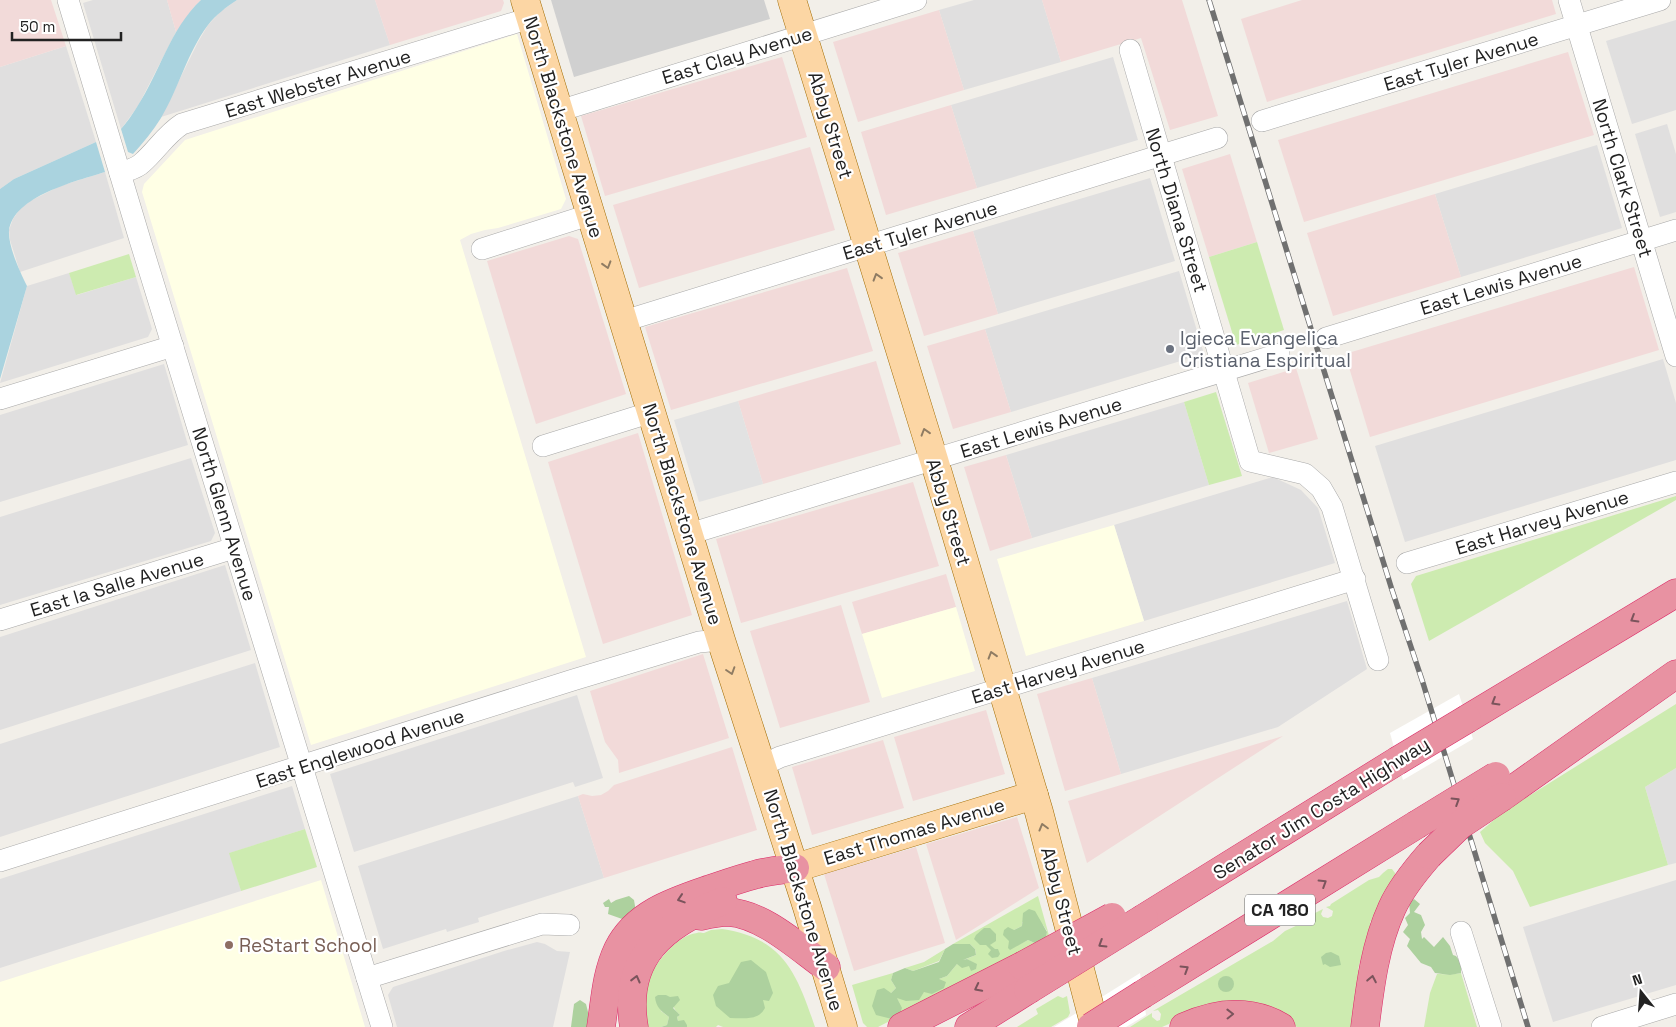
<svg xmlns="http://www.w3.org/2000/svg" width="1676" height="1027" font-family="'Space Grotesk',sans-serif">
	<rect width="100%" height="100%" fill="#f2efe9"/>
	<!-- residential -->
	<g fill="#e0dfdf">
		<path d="M93,0H167L176,32L138,106L121,129L83,3Z"/>
		<path d="M237,0H375L390,45L161,117L198,42L208,25L221,11Z"/>
		<path d="M974,0H1042L1061,62L964,90L939,10Z"/>
		<path d="M1676,20V110L1632,124L1606,41Z"/>
		<path d="M66,46L96,142L14,179L0,189V67Z"/>
		<path d="M1113,57L1138,140L977,188L951,105Z"/>
		<path d="M1667,124L1676,154V212L1660,217L1635,134Z"/>
		<path d="M1597,145L1622,228L1461,277L1435,194Z"/>
		<path d="M105,172L124,238L20,272L10,240L9,230L13,219L20,209L30,201L60,186Z"/>
		<path d="M1150,178L1175,261L998,314L973,231Z"/>
		<path d="M1179,271L1204,354L1011,412L985,329Z"/>
		<path d="M69,273L77,295L136,277L152,329L148,337L0,383L27,286Z"/>
		<path d="M1663,359L1676,403V460L1405,542L1375,446Z"/>
		<path d="M164,364L188,445L0,502V415Z"/>
		<path d="M1184,402L1209,485L1032,538L1006,455Z"/>
		<path d="M191,458L215,533L211,541L0,605V517Z"/>
		<path d="M1273,477L1301,490L1318,508L1335,563L1144,621L1114,525Z"/>
		<path d="M225,565L251,650L0,730V637Z"/>
		<path d="M1347,601L1367,669L1278,727L1121,774L1092,678Z"/>
		<path d="M255,663L280,747L0,837V744Z"/>
		<path d="M577,695L603,778L575,787L573,782L354,852L330,774Z"/>
		<path d="M1676,768V863L1668,865L1645,787Z"/>
		<path d="M292,786L305,829L230,853L241,891L0,968V879Z"/>
		<path d="M578,796L604,878L478,918L479,922L447,932L446,929L383,949L358,866Z"/>
		<path d="M1676,880V985L1553,1022L1523,927Z"/>
		<path d="M537,942L545,944L557,951L570,952L553,1027H397L388,995L393,987L504,951Z"/>
	</g>
	<!-- commercial -->
	<g fill="#f2dad9">
		<path d="M0,0H51L66,46L0,67Z"/>
		<path d="M167,0H201L194,7L176,32Z"/>
		<path d="M375,0H503L504,3L501,11L390,45Z"/>
		<path d="M1042,0H1182L1218,116L1170,130L1141,38L1061,62Z"/>
		<path d="M1302,0H1552L1556,14L1267,102L1241,19Z"/>
		<path d="M939,10L964,90L858,122L833,42Z"/>
		<path d="M1568,52L1594,135L1304,222L1278,140Z"/>
		<path d="M782,57L807,137L605,196L581,116Z"/>
		<path d="M951,105L977,188L886,215L861,132Z"/>
		<path d="M810,147L835,230L639,288L613,205Z"/>
		<path d="M1230,154L1257,242L1209,257L1182,169Z"/>
		<path d="M1435,194L1461,277L1333,316L1307,233Z"/>
		<path d="M973,231L998,314L924,336L898,253Z"/>
		<path d="M569,236L578,239L626,394L536,424L487,261Z"/>
		<path d="M1634,267L1659,350L1370,437L1345,354Z"/>
		<path d="M847,268L873,351L671,410L645,327Z"/>
		<path d="M985,329L1011,412L953,429L927,346Z"/>
		<path d="M876,361L901,444L763,484L738,401Z"/>
		<path d="M1296,368L1318,439L1269,453L1248,383Z"/>
		<path d="M638,433L692,615L603,644L548,462Z"/>
		<path d="M1006,455L1032,538L990,551L964,467Z"/>
		<path d="M913,482L939,566L741,623L716,539Z"/>
		<path d="M946,574L956,607L862,634L852,602Z"/>
		<path d="M841,605L870,702L780,728L750,631Z"/>
		<path d="M703,654L729,738L619,773L618,760L605,742L590,691Z"/>
		<path d="M1092,678L1121,774L1065,791L1037,694Z"/>
		<path d="M986,710L1005,774L913,801L894,737Z"/>
		<path d="M1283,736L1087,863L1068,801Z"/>
		<path d="M883,740L904,808L812,835L792,767Z"/>
		<path d="M732,747L757,830L604,878L578,796L583,794L592,796L601,795L608,791L614,785Z"/>
		<path d="M1017,817L1039,888L956,940L926,844Z"/>
		<path d="M916,847L945,943L854,971L824,874Z"/>
	</g>
	<!-- education -->
	<g fill="#ffffe5">
		<path d="M517,34L566,199L561,209L498,228L485,230L471,234L460,240L586,657L311,745L142,192L144,184L185,140Z"/>
		<path d="M1114,525L1144,621L1026,656L997,559Z"/>
		<path d="M956,607L975,671L882,698L862,634Z"/>
		<path d="M321,880L365,1027H0V982Z"/>
	</g>
	<!-- religious -->
	<path fill="#d0d0d0" d="M551,0H764L770,19L574,77Z"/>
	<!-- grass -->
	<g fill="#cdebb0">
		<path d="M1257,242L1284,330L1236,345L1209,257Z"/>
		<path d="M129,254L136,277L76,295L69,273Z"/>
		<path d="M1216,392L1242,476L1209,485L1184,402Z"/>
		<path d="M1676,496V500L1429,641L1411,584L1416,576Z"/>
		<path d="M1676,704V768L1645,787L1668,865L1530,907L1513,871L1485,843L1480,832L1503,812Z"/>
		<path d="M305,829L317,867L241,891L229,853Z"/>
		<path d="M1388,869H1392L1398,877L1373,922L1371,921L1370,922L1372,925L1359,965L1358,970H1360L1357,996L1353,1010V1027H1297L1288,1022L1187,1016L1162,1027H1130L1152,1013V1017L1157,1021L1160,1020L1161,1014L1158,1010L1153,1011L1273,941L1285,931L1300,924L1299,921L1323,909L1321,914L1323,917L1328,918L1332,916L1333,911L1326,907L1330,906L1331,904L1369,880L1379,877L1383,873Z"/>
		<path d="M1038,896L1050,939L1045,941L1047,931L1043,925L1022,922V926L1014,930L1009,941L1010,949L1028,940L1039,945L878,1027H867L863,1023L852,985L893,973L891,980L896,988L891,993L900,1004L896,997L925,992L939,979L947,976L957,964L970,966L977,965L967,959L961,961L976,955L975,949L970,944H953Z"/>
		<path d="M722,929C784,938 797,974 815,1027H723L718,1025L716,1027H687V1025L678,1021L677,1017L680,1015C667,1004 677,994 658,995L661,1011L669,1017L667,1025L661,1027H647C647,1015 644,1000 646,988C650,968 676,935 697,933C699,932 702,933 704,933L711,930Z"/>
		<path d="M945,949L939,961L913,971L905,968L924,962Z"/>
		<path d="M1461,973L1477,1027H1424L1430,993L1437,974C1446,974 1452,975 1461,973Z"/>
		<path d="M1058,996L1063,998L1067,996L1070,1013L1068,1017L1051,1027H1017L1038,1014L1036,1009Z"/>
	</g>
	<!-- forest -->
	<g fill="#add19e">
		<path d="M629,896L634,900L636,912L625,920L608,914L609,907H605L603,903L609,899L611,903L616,900Z"/>
		<path d="M1414,899L1420,904L1414,912L1421,915L1425,925L1421,932L1422,939L1424,937L1434,947L1443,937L1450,946L1453,955L1456,956L1461,963V973L1450,975L1435,973L1431,967L1421,963L1407,946L1410,939L1403,932L1408,925L1405,918L1410,913L1409,902Z"/>
		<path d="M1029,909L1035,911L1047,932L1045,941L1039,945L1028,940L1010,950L1008,948L1009,941L1003,935L1004,930L1008,927L1014,930L1022,926L1023,913Z"/>
		<path d="M984,928H990L996,934V941L990,945L995,949H998L1000,954L998,957L992,958L988,954L991,950L986,945H980L974,939L976,935Z"/>
		<path d="M953,944H970L975,949L976,955L963,960L967,959L977,964L976,969L971,971L969,966L962,968L957,964L947,976L939,979L946,982L944,988L932,994L924,992L919,1000L906,1001L897,998L902,1008L899,1016L892,1019L876,1015L872,1006L877,990L884,988L891,993L896,988L891,980L893,973L905,968L913,971L939,962L945,949Z"/>
		<path d="M1331,952L1339,956L1341,965L1330,967L1325,964L1323,965L1321,957L1326,953Z"/>
		<path d="M751,960L766,972L773,993L769,1001L763,1000L765,1008C758,1021 744,1018 730,1018L716,1006L713,995L718,986L729,983L741,962Z"/>
		<circle cx="1226" cy="984" r="8"/>
		<path d="M658,995H666L670,997L678,996L680,1000L673,1008L680,1015L677,1017L678,1021L684,1020L687,1025V1027H661L667,1025L669,1017C661,1011 656,1007 655,997Z"/>
		<path d="M580,1000L586,1004L589,1016L587,1027H571L574,1004Z"/>
	</g>
	<!-- parking -->
	<path fill="#e2e2e2" d="M738,401L763,484L699,502L674,420Z"/>
	<!-- water -->
	<g fill="#aad3df">
		<path d="M201,0H237C226,7 216,15 208,25C187,53 179,88 161,118C153,131 143,143 133,154L128,152L121,129C127,122 132,115 137,107C160,72 170,29 201,0Z"/>
		<path d="M96,142L105,172C77,181 13,196 9,231C8,246 20,272 27,286L0,379V189L14,179Z"/>
	</g>
	<!-- pier -->
	<g fill="#fff">
		<path d="M1459,694L1473,739L1403,780L1390,733Z"/>
		<path d="M1140,973L1146,1015L1126,1027H1054Z"/>
	</g>
	<g fill="none" stroke-linecap="round" stroke-linejoin="round">
		<!-- minor casing -->
		<g stroke="#a9a9a9" stroke-width="22">
			<g id="minor">
				<path d="M68,0L140,240L382,1027"/>
				<path d="M1569,0L1676,356"/>
				<path d="M1130,50L1250,461L1305,474L1321,488L1332,507L1378,660"/>
				<path d="M559,111L916,0"/>
				<path d="M1262,121L1660,0"/>
				<path d="M120,173C128,170 136,169 142,163C157,150 165,135 182,124L530,18"/>
				<path d="M482,249L592,214"/>
				<path d="M624,321L1217,138"/>
				<path d="M1326,338L1676,230"/>
				<path d="M0,399L173,346"/>
				<path d="M543,446L652,412"/>
				<path d="M689,534L1279,354"/>
				<path d="M1407,563L1676,482"/>
				<path d="M0,620L234,548"/>
				<path d="M761,766L780,757L1355,579"/>
				<path d="M0,861L573,680L699,642L721,640"/>
				<path d="M1461,932L1491,1027"/>
				<path d="M367,978L542,924L569,925"/>
				<path d="M1602,1027L1676,1004"/>
			</g>
		</g>
		<!-- major casing -->
		<g stroke="#a06b00" stroke-width="29">
			<g id="major">
				<path d="M525,0L721,640L807,907L843,1027"/>
				<path d="M792,0L934,460L1039,812L1095,1027"/>
				<path d="M795,868L1034,795"/>
			</g>
		</g>
		<!-- highway casing -->
		<g stroke="#dc2a67" stroke-width="29">
			<g id="highway">
				<path d="M1467,719L1676,593"/>
				<path d="M1502,797L1676,674"/>
				<path d="M701,916C710,914 719,912 728,912C763,914 798,947 826,967"/>
				<path d="M1144,918L1397,761"/>
				<path d="M1143,994L1416,825"/>
				<path d="M601,1027C605,1001 606,974 618,949C636,913 675,901 710,889C725,884 739,879 754,875C767,871 781,870 795,868"/>
				<path d="M634,1027C622,957 664,924 723,901"/>
				<path d="M902,1027L1022,966"/>
				<path d="M969,1027L1028,990"/>
				<path d="M1184,1027C1217,1012 1249,1008 1281,1027"/>
				<path d="M1365,1027C1370,987 1375,945 1392,908C1401,888 1415,871 1429,855"/>
			</g>
		</g>
		<!-- minor -->
		<use href="#minor" stroke="#fff" stroke-width="21"/>
		<!-- major -->
		<use href="#major" stroke="#fcd6a4" stroke-width="28"/>
		<!-- highway -->
		<use href="#highway" stroke="#e892a2" stroke-width="28"/>
		<!-- rail casing -->
		<g stroke="#707070" stroke-width="5.5">
			<path id="rail" d="M1209,0L1392,590L1423,683L1528,1027"/>
		</g>
		<!-- rail -->
		<use href="#rail" stroke="#fff" stroke-width="4" stroke-dasharray="11" stroke-linecap="butt"/>
		<!-- highway-bridge casing -->
		<g stroke="#dc2a67" stroke-width="29" stroke-linecap="butt">
			<g id="highway-bridge">
				<path d="M1397,761L1467,719"/>
				<path d="M1416,825L1496,776"/>
				<path d="M1429,855L1460,825L1502,797"/>
				<path d="M1022,966L1112,917"/>
				<path d="M1028,990L1144,918"/>
				<path d="M1091,1027L1143,994"/>
			</g>
		</g>
		<!-- highway-bridge -->
		<use href="#highway-bridge" stroke="#e892a2" stroke-width="28"/>
	</g>
	<!-- one-way arrows -->
	<defs><path id="oneway-chevron" d="M-2-3.5L2.5 0L-2 3.5" fill="none" stroke-width="1.6" stroke-linecap="round" stroke-linejoin="round" transform="scale(1.25)"/></defs>
	<g stroke="#8f7c63">
		<use href="#oneway-chevron" transform="translate(607 265) rotate(73)"/>
		<use href="#oneway-chevron" transform="translate(877 277) rotate(-107)"/>
		<use href="#oneway-chevron" transform="translate(925 432) rotate(-107)"/>
		<use href="#oneway-chevron" transform="translate(992 655) rotate(-107)"/>
		<use href="#oneway-chevron" transform="translate(731 671) rotate(72)"/>
		<use href="#oneway-chevron" transform="translate(1043 827) rotate(-105)"/>
	</g>
	<g stroke="#7b545c">
		<use href="#oneway-chevron" transform="translate(1634 619) rotate(149)"/>
		<use href="#oneway-chevron" transform="translate(1495 702) rotate(149)"/>
		<use href="#oneway-chevron" transform="translate(1456 801) rotate(-32)"/>
		<use href="#oneway-chevron" transform="translate(1323 883) rotate(-32)"/>
		<use href="#oneway-chevron" transform="translate(681 899) rotate(162)"/>
		<use href="#oneway-chevron" transform="translate(1102 944) rotate(148)"/>
		<use href="#oneway-chevron" transform="translate(1185 969) rotate(-32)"/>
		<use href="#oneway-chevron" transform="translate(636 979) rotate(-76)"/>
		<use href="#oneway-chevron" transform="translate(1372 979) rotate(-79)"/>
		<use href="#oneway-chevron" transform="translate(978 988) rotate(153)"/>
		<use href="#oneway-chevron" transform="translate(1230 1014) rotate(-1)"/>
	</g>
	<!-- markers -->
	<circle fill="#6b7280" stroke="#fff" stroke-width="2" cx="1170" cy="349" r="5"/>
	<circle fill="#8d6e63" stroke="#fff" stroke-width="2" cx="229" cy="945" r="5"/>
	<g text-anchor="middle" stroke-width="4.5" stroke-linejoin="round" paint-order="stroke">
		<!-- shield labels -->
		<rect fill="#fff" stroke="#646464" stroke-width="1" x="1245" y="894.5" width="70" height="31" rx="4"/>
		<g font-size="18" font-weight="bold" fill="#222">
			<text x="1280" y="916">CA 180</text>
		</g>
		<!-- street labels -->
		<g font-size="19" fill="#222" stroke="#fff">
			<text transform="translate(737 55) rotate(-17)" y="7">East Clay Avenue</text>
			<text transform="translate(1461 61) rotate(-17)" y="7">East Tyler Avenue</text>
			<text transform="translate(318 83) rotate(-17)" y="7">East Webster Avenue</text>
			<text transform="translate(831 125) rotate(73)" y="7">Abby Street</text>
			<text transform="translate(564 127) rotate(73)" y="7">North Blackstone Avenue</text>
			<text transform="translate(1623 178) rotate(73)" y="7">North Clark Street</text>
			<text transform="translate(1177 210) rotate(73)" y="7">North Diana Street</text>
			<text transform="translate(920 230) rotate(-17)" y="7">East Tyler Avenue</text>
			<text transform="translate(1501 284) rotate(-17)" y="7">East Lewis Avenue</text>
			<text transform="translate(1041 427) rotate(-17)" y="7">East Lewis Avenue</text>
			<text transform="translate(949 512) rotate(73)" y="7">Abby Street</text>
			<text transform="translate(225 514) rotate(73)" y="7">North Glenn Avenue</text>
			<text transform="translate(683 514) rotate(73)" y="7">North Blackstone Avenue</text>
			<text transform="translate(1542 522) rotate(-17)" y="7">East Harvey Avenue</text>
			<text transform="translate(117 584) rotate(-17)" y="7">East la Salle Avenue</text>
			<text transform="translate(1058 671) rotate(-17)" y="7">East Harvey Avenue</text>
			<text transform="translate(360 748) rotate(-18)" y="7">East Englewood Avenue</text>
			<text transform="translate(1321 808) rotate(-32)" y="7">Senator Jim Costa Highway</text>
			<text transform="translate(914 831) rotate(-17)" y="7">East Thomas Avenue</text>
			<text transform="translate(804 900) rotate(73)" y="7">North Blackstone Avenue</text>
			<text transform="translate(1062 901) rotate(75)" y="7">Abby Street</text>
		</g>
		<!-- worship labels -->
		<g font-size="19" fill="#5b616d" stroke="#fff" text-anchor="start">
			<text x="1180" y="345">Igieca Evangelica<tspan x="1180" dy="22">Cristiana Espiritual</tspan></text>
		</g>
		<!-- education labels -->
		<g font-size="19" fill="#785e54" stroke="#fff" text-anchor="start">
			<text x="239" y="952">ReStart School</text>
		</g>
	</g>
	<!-- north arrow -->
	<g transform="translate(1641 992) rotate(343)" stroke="#ffffff" stroke-width="4" paint-order="stroke">
	<path d="M0-4L9 19L0 12L-9 19Z" fill="#222222"/>
	<text y="-8" font-size="14" font-weight="bold" text-anchor="middle" fill="#222222">N</text>
	</g>
	<!-- scale -->
	<path d="M12 32v8h109v-8" fill="none" stroke="#222222" stroke-width="2.5"/>
	<text x="20" y="32" font-size="15" fill="#222222" stroke="#ffffff" stroke-width="4" paint-order="stroke">50 m</text>
</svg>
